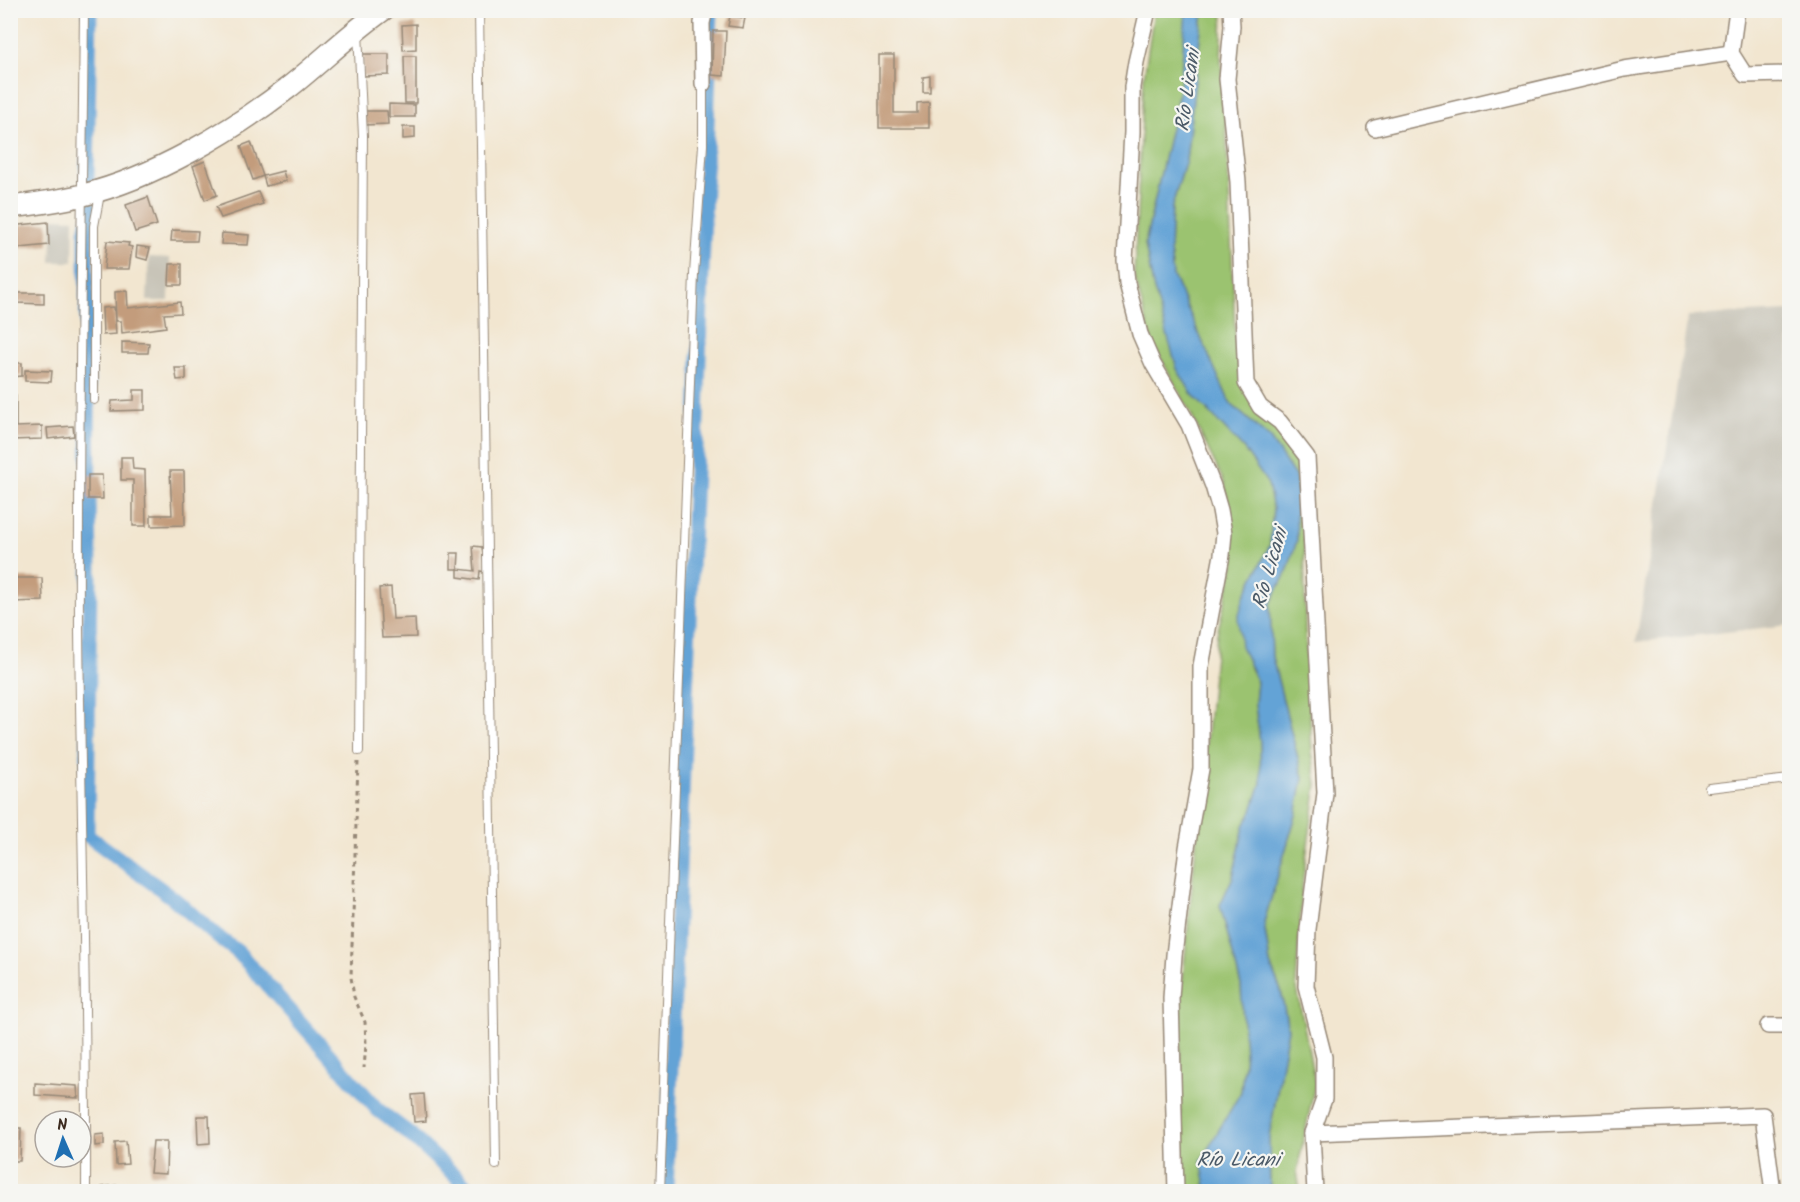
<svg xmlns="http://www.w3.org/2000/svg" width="1800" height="1202" font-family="Kalam,sans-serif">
	<rect width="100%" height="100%" fill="#f6f6f2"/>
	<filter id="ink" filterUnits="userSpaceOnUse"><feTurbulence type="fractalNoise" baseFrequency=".0167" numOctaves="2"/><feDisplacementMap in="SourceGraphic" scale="12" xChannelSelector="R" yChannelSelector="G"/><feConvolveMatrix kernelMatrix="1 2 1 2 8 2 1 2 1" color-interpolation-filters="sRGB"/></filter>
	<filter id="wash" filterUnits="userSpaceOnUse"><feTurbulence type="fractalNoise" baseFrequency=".008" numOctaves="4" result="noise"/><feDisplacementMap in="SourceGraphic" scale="24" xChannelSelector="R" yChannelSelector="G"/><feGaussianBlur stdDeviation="1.35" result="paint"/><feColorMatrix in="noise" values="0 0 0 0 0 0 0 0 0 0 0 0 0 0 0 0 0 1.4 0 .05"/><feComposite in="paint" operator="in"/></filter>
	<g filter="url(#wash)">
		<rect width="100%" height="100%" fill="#f2e6d0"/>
		<!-- industrial -->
		<g fill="#c8c4b8">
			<path d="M53,218L74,219L73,262H51Z"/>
			<path d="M149,257L170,258L169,301H147Z"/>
			<path d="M1789,311V625L1636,642L1688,316Z"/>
		</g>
		<!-- green -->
		<g fill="#9bc36f" stroke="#6b7646" stroke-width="1.5">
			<path d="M1154,11H1186V20L1180,88L1145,244L1153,286L1165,324L1244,449L1269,484L1273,509L1270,545L1244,597L1250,668L1257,682L1255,704L1260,742L1261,783L1252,811L1244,826L1233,877L1220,905L1241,985L1245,1054L1241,1093L1212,1143L1205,1184L1207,1191H1181L1180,1007L1217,634L1235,560L1225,484L1187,406L1152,342L1134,275L1144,77Z"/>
			<path d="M1203,11H1223L1221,60L1226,121L1236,354L1252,397L1287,444L1299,469L1304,485L1305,628L1312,752L1317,784L1303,878L1296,983L1315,1084L1297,1171L1300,1191H1270L1269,1137L1288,1029L1281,991L1270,964L1264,922L1296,815L1303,778L1272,657L1270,605L1288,569L1297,540L1296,515L1299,501L1295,476L1270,439L1230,403L1173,276L1170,250L1172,206L1186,160Z"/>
		</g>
		<!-- water -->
		<path fill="#64a3d6" stroke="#50667a" stroke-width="1.5" d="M1186,11H1203L1186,160L1172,206L1170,250L1173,276L1230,403L1270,439L1295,476L1299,501L1296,515L1297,540L1288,569L1270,605L1272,657L1303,778L1296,815L1264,922L1270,964L1281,991L1288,1029L1269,1137L1270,1191H1207L1201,1161L1241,1092L1245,1054L1241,985L1220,905L1233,877L1244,826L1252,811L1261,783L1260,742L1255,704L1257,682L1241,646L1238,618L1244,597L1270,545L1273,509L1268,484L1244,449L1192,394L1177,369L1153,286L1145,244L1180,88Z"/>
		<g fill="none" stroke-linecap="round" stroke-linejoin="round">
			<!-- canal -->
			<g stroke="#64a3d6" stroke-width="15">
				<path d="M87,182L90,10"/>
				<path d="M91,209L86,233L90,572L87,835L173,898L219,938L238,952L378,1110L407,1132L473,1192"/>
				<path d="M666,1192L696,448L711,10"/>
			</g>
		</g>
		<g id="blocks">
			<!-- building -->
			<g fill="#c39c7b">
				<path d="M730,16L745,18L743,28L728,26Z"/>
				<path d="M416,24V49L403,50L402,25Z"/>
				<path d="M713,31H726L724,76L712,75Z"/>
				<path d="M363,54H389V75L363,76Z"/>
				<path d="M879,55H894V113H917V103L929,102V128H879Z"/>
				<path d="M404,56H416V103H405Z"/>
				<path d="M930,76V92H923V77Z"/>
				<path d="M389,104L415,105V117H389Z"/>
				<path d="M364,111H387L388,124L364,125Z"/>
				<path d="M403,127H415V138L403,139Z"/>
				<path d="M251,142L263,176L253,180L241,146Z"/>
				<path d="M205,161L217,195L205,200L193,166Z"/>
				<path d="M283,171L286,181L266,186L263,176Z"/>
				<path d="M258,192L263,204L221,218L216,207Z"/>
				<path d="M148,197L157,225L135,232L126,205Z"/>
				<path d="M48,222L49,245L10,249V226Z"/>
				<path d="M172,230L198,231L197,241H171Z"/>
				<path d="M222,233L249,235L248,245L221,244Z"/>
				<path d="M107,241L129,243L128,246L132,247L129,269H104Z"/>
				<path d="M137,246L150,248L147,260L136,257Z"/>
				<path d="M170,264H182V285H169Z"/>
				<path d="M127,291L128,308L180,302L181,313L164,314L166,327L122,333L121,321H116L115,292Z"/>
				<path d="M18,293H44V304L17,303Z"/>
				<path d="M114,307L116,334L103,335L102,308Z"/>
				<path d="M122,342L149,343L148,353H122Z"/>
				<path d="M10,363H22V376L10,377Z"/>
				<path d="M175,368H186V379L177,380Z"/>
				<path d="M25,370L52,371L51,382L25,381Z"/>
				<path d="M134,390H145V410L111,411L112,401L134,400Z"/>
				<path d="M10,395H16V427L42,426V439L10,440Z"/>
				<path d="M73,426L74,436L48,439L47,428Z"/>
				<path d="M121,457H132L133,469L145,470L146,526H133V480H121Z"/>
				<path d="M170,471H184L185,525L151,526V515H172Z"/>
				<path d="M88,475H102L103,499H88Z"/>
				<path d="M473,546L482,547L485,572L480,571L479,580L458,577V569L475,571Z"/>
				<path d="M451,553H459L458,569H451Z"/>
				<path d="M10,578H42L43,601L10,602Z"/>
				<path d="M391,587L393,619L415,618L416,637L382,638L379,588Z"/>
				<path d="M35,1083L77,1086L78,1098L35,1095Z"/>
				<path d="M424,1094L426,1121L414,1122L412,1095Z"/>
				<path d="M197,1116H209L210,1143L198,1144Z"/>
				<path d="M10,1128H21L20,1161H10Z"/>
				<path d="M104,1134V1145L95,1146V1135Z"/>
				<path d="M126,1141L128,1164L116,1165L115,1142Z"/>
				<path d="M153,1141H167L166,1174L150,1173Z"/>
				<path d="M118,1185V1192H102V1187Z"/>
			</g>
		</g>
	</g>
	<g filter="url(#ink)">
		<use href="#blocks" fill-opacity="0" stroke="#968877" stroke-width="1.5"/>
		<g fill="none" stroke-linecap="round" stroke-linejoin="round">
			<!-- lane casing -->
			<g stroke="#968877" stroke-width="10">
				<g id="lane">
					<path d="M84,10C82,216 78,422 79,628C81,816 87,1004 86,1192"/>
					<path d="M479,10L496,1165"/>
					<path d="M358,32L363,136L359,751"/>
					<path d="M94,400V226L100,194"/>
					<path d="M1709,788L1790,779"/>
					<path d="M660,1192L694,274L703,145V84"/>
				</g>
			</g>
			<!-- street casing -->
			<g stroke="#968877" stroke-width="18">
				<g id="street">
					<path d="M1148,10L1136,62L1132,87V132L1125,261L1127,283L1140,334L1153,364L1189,425L1213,486L1220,510L1224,533L1222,555L1201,666V769L1187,848L1174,955L1171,998L1176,1192"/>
					<path d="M1231,10L1232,26L1227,79L1238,182L1246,383L1260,407L1280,422L1307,457L1325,793L1308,929L1306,986L1324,1057V1099L1312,1133L1315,1192"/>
					<path d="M1737,10L1731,53L1745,75L1790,74"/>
					<path d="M703,84L702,23L705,10"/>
					<path d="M1375,128L1624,69L1731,53"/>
					<path d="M1768,1026H1790"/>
					<path d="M1312,1133L1763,1115L1773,1192"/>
				</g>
			</g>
			<!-- secondary casing -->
			<g stroke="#968877" stroke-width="24">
				<path id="secondary" d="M10,207C34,204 59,201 83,195C153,178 231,132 288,88C320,63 349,34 383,10"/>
			</g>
			<!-- path -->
			<path stroke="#968877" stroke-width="3" stroke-dasharray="4.5 4.5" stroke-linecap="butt" d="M358,762L351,977L354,997L365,1022L366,1044L364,1068"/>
			<!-- lane -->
			<use href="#lane" stroke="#fff" stroke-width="8"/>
			<!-- street -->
			<use href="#street" stroke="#fff" stroke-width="15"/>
			<!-- secondary -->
			<use href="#secondary" stroke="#fff" stroke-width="21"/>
		</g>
	</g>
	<g text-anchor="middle" stroke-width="4.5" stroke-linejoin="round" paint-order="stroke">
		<!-- water labels -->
		<g font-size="20" font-style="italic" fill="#4b5a68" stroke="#f6f6f2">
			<text transform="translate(1187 90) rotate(-82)" y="7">Río Licani</text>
			<text transform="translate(1269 568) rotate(-74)" y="7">Río Licani</text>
			<text x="1238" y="1166">Río Licani</text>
		</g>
	</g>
	<!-- margin -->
	<rect width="1800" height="1202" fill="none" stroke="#f6f6f2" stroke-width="36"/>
	<!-- north arrow -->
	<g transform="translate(63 1139) rotate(357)"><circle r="28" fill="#f6f6f2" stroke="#aba49d" stroke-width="1.5"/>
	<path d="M0-4.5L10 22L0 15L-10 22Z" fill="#1f6fb2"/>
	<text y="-9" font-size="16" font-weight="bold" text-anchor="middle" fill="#3b2a1e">N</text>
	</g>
</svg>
